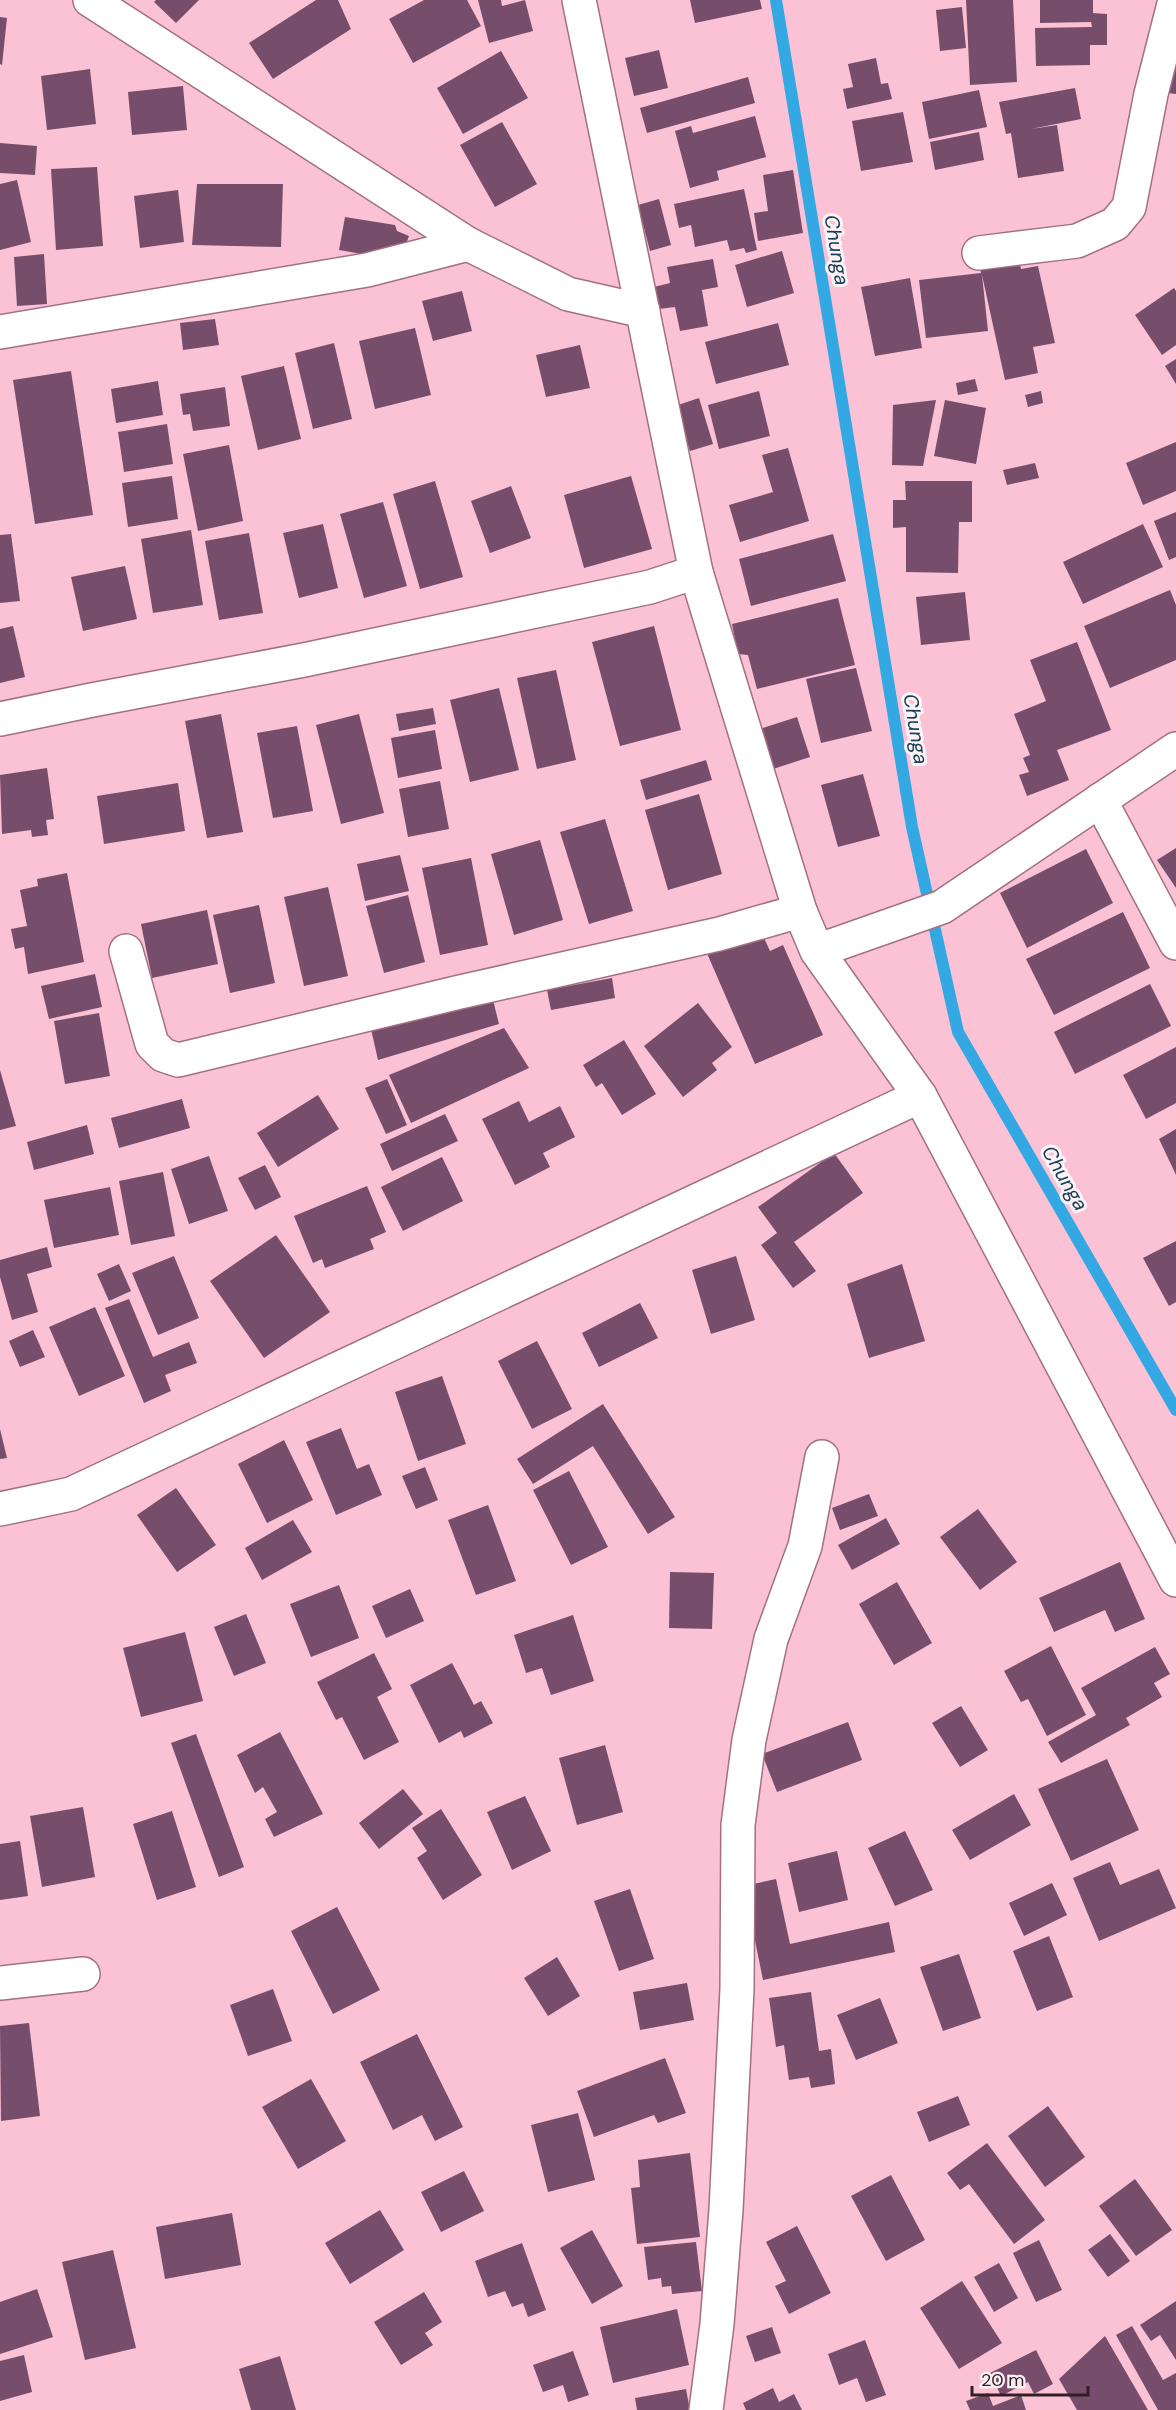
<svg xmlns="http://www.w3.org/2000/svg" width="1176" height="2410" font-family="'DM Sans',sans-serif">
	<rect width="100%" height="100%" fill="#fbc2d6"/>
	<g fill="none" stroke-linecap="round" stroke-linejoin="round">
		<!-- stream -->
		<path stroke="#34a8e3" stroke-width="12" d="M776,0L912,827L958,1032L1176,1410"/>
	</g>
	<!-- building -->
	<g fill="#764e6c">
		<path d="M156,0H199L176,23L154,2Z"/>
		<path d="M316,0H338L351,29L273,79L249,43Z"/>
		<path d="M424,0H467L481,26L413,63L389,19Z"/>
		<path d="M478,0H501L502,6L525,0L533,31L489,43Z"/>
		<path d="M690,0H760L762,9L695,23Z"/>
		<path d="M966,0H1013L1017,82L970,85Z"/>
		<path d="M1040,0H1093V13L1107,14V45H1090V65L1036,66L1035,28L1092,27L1091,22L1040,23Z"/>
		<path d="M962,7L966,48L940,51L936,10Z"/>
		<path d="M0,17L7,18L2,65L0,64Z"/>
		<path d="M1176,33V94L1159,92Z"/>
		<path d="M659,50L668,88L634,96L625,58Z"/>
		<path d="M501,51L528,98L463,134L437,88Z"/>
		<path d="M876,58L881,84L888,83L892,99L847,109L843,89L853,87L848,64Z"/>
		<path d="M90,69L96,124L47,130L41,76Z"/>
		<path d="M748,77L755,103L647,133L640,108Z"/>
		<path d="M183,86L187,130L132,135L128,92Z"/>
		<path d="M1075,88L1081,119L1031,129L1057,125L1064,171L1018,178L1011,133L1006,134L999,102Z"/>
		<path d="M979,90L987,127L929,139L922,102Z"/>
		<path d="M903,112L913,162L861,171L852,121Z"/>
		<path d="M755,116L766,157L717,171L719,180L690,188L675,131L691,126L693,133Z"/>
		<path d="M502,122L537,184L495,207L460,145Z"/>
		<path d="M979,132L984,160L935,170L930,142Z"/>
		<path d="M0,143L37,146L35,175L0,173Z"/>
		<path d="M97,167L103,246L56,250L51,169Z"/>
		<path d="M793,170L803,233L758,241L754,213L768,211L763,175Z"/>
		<path d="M17,180L31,242L0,250V184Z"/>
		<path d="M197,184H283L281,247L192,245Z"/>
		<path d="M744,189L757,250L746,253L744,248L730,251L727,240L695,247L691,225L679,228L674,204Z"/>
		<path d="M178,190L184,242L140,248L134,196Z"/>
		<path d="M659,199L671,245L650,251L638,205Z"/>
		<path d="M345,217L395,225L397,231L409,236L403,252L385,258L339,250Z"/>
		<path d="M782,251L794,293L747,307L735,265Z"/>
		<path d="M44,254L47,304L17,306L14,257Z"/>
		<path d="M713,259L718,287L702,290L708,326L680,331L675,307L659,309L654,287L670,283L667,267Z"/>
		<path d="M1019,259L1021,269L1038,266L1055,343L1033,347L1038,373L1005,380L982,275L988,331L926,338L919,280L981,273L980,268Z"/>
		<path d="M910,278L922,348L875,356L861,287Z"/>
		<path d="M1174,288L1176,291V345L1162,355L1135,315Z"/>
		<path d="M462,291L472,331L433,341L422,301Z"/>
		<path d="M215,319L219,345L183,350L180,323Z"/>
		<path d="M778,323L789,365L716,384L705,342Z"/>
		<path d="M415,328L431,395L375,409L359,341Z"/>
		<path d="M334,343L352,419L313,429L295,353Z"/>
		<path d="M580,345L590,388L546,397L536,355Z"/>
		<path d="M1176,359V384L1165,366Z"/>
		<path d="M284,366L301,439L258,450L241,376Z"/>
		<path d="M71,371L93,515L35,524L13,380Z"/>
		<path d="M975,379L978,391L958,395L956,383Z"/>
		<path d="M158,381L163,415L116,423L111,389Z"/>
		<path d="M225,387L230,426L193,431L190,414L183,415L180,394Z"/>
		<path d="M759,391L770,436L719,449L708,405Z"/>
		<path d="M1041,391L1043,403L1028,407L1025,395Z"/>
		<path d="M699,398L713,444L690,451L675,406Z"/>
		<path d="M936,400L923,466L892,465L893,405Z"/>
		<path d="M945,400L986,408L976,464L934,456Z"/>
		<path d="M167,424L173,464L124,472L118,432Z"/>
		<path d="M1176,442V491L1143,505L1126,463Z"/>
		<path d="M229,445L243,521L198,531L183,454Z"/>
		<path d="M788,448L809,521L740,542L729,505L773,492L762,455Z"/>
		<path d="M1035,463L1039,478L1007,485L1003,470Z"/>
		<path d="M172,476L178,519L128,527L122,483Z"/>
		<path d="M631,476L652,549L584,568L564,495Z"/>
		<path d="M435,481L463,577L420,589L393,494Z"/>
		<path d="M905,481H972V522H959L958,573L906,572V527L893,528V500H906Z"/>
		<path d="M511,486L531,538L490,553L471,501Z"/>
		<path d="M383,502L407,586L364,598L340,514Z"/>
		<path d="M1176,512V557L1169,560L1154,521Z"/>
		<path d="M323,524L338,588L299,598L283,533Z"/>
		<path d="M1143,524L1163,567L1083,604L1063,562Z"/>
		<path d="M191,530L203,605L153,613L141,539Z"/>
		<path d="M249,533L263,613L219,620L205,541Z"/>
		<path d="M11,534L20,601L0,603V535Z"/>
		<path d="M833,534L846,581L751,606L739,559Z"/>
		<path d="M125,566L137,619L83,631L71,577Z"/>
		<path d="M1170,590L1176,605V660L1110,688L1084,626Z"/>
		<path d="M965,592L970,640L921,645L916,597Z"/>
		<path d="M838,598L855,665L757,689L748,655L738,654L732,624Z"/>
		<path d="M13,626L25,677L0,683V629Z"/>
		<path d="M654,626L681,730L620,746L592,642Z"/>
		<path d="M1077,642L1111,730L1057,750L1069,780L1027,796L1019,775L1029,772L1023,758L1030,755L1014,714L1046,701L1030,660Z"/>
		<path d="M856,668L872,731L821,743L806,679Z"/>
		<path d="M556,670L576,760L537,769L517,678Z"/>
		<path d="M499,688L519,770L470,782L450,700Z"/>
		<path d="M433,708L436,724L399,731L396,714Z"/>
		<path d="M221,714L243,832L207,838L185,721Z"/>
		<path d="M359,714L384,813L341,824L316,725Z"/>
		<path d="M797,717L810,757L773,769L760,729Z"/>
		<path d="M297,726L313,811L273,818L257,733Z"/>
		<path d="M435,730L442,769L398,778L391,738Z"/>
		<path d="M706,760L712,780L646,800L640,780Z"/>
		<path d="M47,768L54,819L46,820L48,835L32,837L31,830L2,834L0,775Z"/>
		<path d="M863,774L880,836L838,847L821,785Z"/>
		<path d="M440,781L449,829L408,837L399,789Z"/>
		<path d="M178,783L185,831L104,844L97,796Z"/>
		<path d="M699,794L722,874L668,890L645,810Z"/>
		<path d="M605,819L633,911L589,924L560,832Z"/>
		<path d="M540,840L563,920L514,935L491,854Z"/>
		<path d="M1176,848V888L1157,860Z"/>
		<path d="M1086,849L1113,903L1027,948L1000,893Z"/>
		<path d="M400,855L409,891L365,901L357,864Z"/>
		<path d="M471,858L488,945L440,955L422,868Z"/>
		<path d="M67,873L84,962L28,974L24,947L15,949L11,929L27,926L20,890L38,886L37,879Z"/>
		<path d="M328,887L348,976L304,986L284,897Z"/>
		<path d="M408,895L425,962L384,973L366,906Z"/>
		<path d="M259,905L275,983L230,993L213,915Z"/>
		<path d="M207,910L218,964L152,978L141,924Z"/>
		<path d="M1123,912L1150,968L1054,1015L1026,959Z"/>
		<path d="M759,927L770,951L783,945L823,1035L755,1064L706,951Z"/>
		<path d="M95,974L102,1007L49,1019L41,986Z"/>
		<path d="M612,978L615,998L551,1010L547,990Z"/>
		<path d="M1150,984L1171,1026L1075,1074L1054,1032Z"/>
		<path d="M493,1000L499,1024L378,1060L371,1029Z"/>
		<path d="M698,1003L732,1047L712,1063L717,1070L683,1097L644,1046Z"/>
		<path d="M99,1013L110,1076L65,1084L54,1021Z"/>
		<path d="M504,1028L529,1068L411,1123L389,1075Z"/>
		<path d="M624,1040L656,1094L622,1115L602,1083L596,1087L583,1065Z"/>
		<path d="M1176,1047V1103L1146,1119L1123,1075Z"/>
		<path d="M0,1070L16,1126L0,1130Z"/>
		<path d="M387,1079L407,1125L386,1134L365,1088Z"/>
		<path d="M318,1095L339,1129L278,1167L257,1133Z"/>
		<path d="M182,1099L190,1128L119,1148L111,1118Z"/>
		<path d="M519,1101L529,1122L560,1106L575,1137L543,1153L550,1167L515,1185L482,1119Z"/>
		<path d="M445,1114L458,1141L392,1171L380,1144Z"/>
		<path d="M87,1125L94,1154L34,1170L27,1142Z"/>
		<path d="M1176,1129V1175L1159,1139Z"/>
		<path d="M834,1153L863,1193L794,1242L816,1271L793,1288L761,1245L777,1233L758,1207Z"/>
		<path d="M209,1156L228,1211L189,1224L171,1169Z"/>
		<path d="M442,1157L463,1201L403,1231L381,1187Z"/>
		<path d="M265,1165L281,1197L255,1210L238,1178Z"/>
		<path d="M163,1172L175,1236L131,1245L119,1181Z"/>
		<path d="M367,1186L386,1232L370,1239L374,1249L325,1268L322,1259L313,1263L294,1216Z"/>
		<path d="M110,1187L119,1235L54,1248L44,1200Z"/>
		<path d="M276,1235L330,1312L264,1358L210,1281Z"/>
		<path d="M1176,1241V1302L1169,1306L1143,1258Z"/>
		<path d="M47,1247L52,1267L27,1274L38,1312L12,1320L0,1277V1260Z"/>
		<path d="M174,1256L199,1318L158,1335L132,1273Z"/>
		<path d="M736,1256L755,1320L711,1334L692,1270Z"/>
		<path d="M119,1264L131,1291L109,1301L97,1274Z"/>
		<path d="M902,1264L925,1341L869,1358L847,1284Z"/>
		<path d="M129,1299L153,1357L189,1342L197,1363L165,1375L171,1391L144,1403L105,1308Z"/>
		<path d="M640,1303L658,1338L599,1367L582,1333Z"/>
		<path d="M95,1307L125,1376L79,1396L49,1327Z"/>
		<path d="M33,1330L45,1357L20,1367L9,1341Z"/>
		<path d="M537,1341L572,1409L532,1429L498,1361Z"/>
		<path d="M442,1376L466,1444L418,1461L395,1392Z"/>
		<path d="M603,1404L675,1517L648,1534L593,1446L533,1484L517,1459Z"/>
		<path d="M341,1428L357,1469L369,1464L382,1495L336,1515L306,1442Z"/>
		<path d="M0,1429L7,1458L0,1459Z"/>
		<path d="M284,1440L313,1500L267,1523L238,1464Z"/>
		<path d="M425,1467L438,1500L416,1509L402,1476Z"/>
		<path d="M569,1471L608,1547L571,1565L533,1490Z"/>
		<path d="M176,1488L216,1545L177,1572L137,1515Z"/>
		<path d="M869,1494L878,1516L840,1530L832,1508Z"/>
		<path d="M488,1505L516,1581L476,1595L448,1520Z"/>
		<path d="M978,1509L1017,1562L980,1590L940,1537Z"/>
		<path d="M886,1518L900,1544L852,1570L838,1545Z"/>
		<path d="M293,1520L312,1552L262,1580L245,1548Z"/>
		<path d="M1120,1562L1145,1619L1115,1632L1105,1610L1054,1632L1039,1598Z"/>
		<path d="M670,1572L714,1573L712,1629L669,1628Z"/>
		<path d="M897,1582L932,1643L894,1665L859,1604Z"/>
		<path d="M339,1585L359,1638L311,1657L290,1604Z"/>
		<path d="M410,1589L424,1621L386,1638L372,1606Z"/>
		<path d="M246,1614L266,1663L234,1676L214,1627Z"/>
		<path d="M573,1615L594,1681L551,1695L542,1668L526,1673L514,1635Z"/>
		<path d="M185,1632L203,1701L141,1717L123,1648Z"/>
		<path d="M1051,1646L1086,1715L1047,1736L1028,1699L1021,1702L1004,1671Z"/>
		<path d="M1155,1647L1170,1674L1154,1683L1162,1697L1126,1718L1130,1725L1061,1763L1048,1742L1096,1715L1081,1688Z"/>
		<path d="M374,1653L392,1689L377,1697L399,1742L364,1760L342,1717L336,1720L317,1682Z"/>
		<path d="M452,1663L474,1705L481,1701L493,1723L464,1738L461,1731L439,1743L410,1685Z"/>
		<path d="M961,1706L988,1750L960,1767L932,1723Z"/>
		<path d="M848,1722L862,1760L777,1792L762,1754Z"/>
		<path d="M280,1732L323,1814L274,1837L265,1819L277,1812L263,1787L255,1793L237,1755Z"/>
		<path d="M196,1734L244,1867L219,1877L171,1743Z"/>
		<path d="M605,1745L623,1812L577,1825L559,1758Z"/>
		<path d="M1107,1759L1139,1830L1071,1861L1038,1789Z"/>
		<path d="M403,1789L423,1814L379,1849L359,1823Z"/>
		<path d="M1014,1794L1031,1825L970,1860L952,1830Z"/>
		<path d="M525,1796L551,1851L512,1870L487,1812Z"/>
		<path d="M83,1807L95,1877L42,1887L30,1816Z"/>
		<path d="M441,1809L482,1875L443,1900L417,1858L427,1851L412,1828Z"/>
		<path d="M172,1811L196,1887L157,1900L133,1824Z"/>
		<path d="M905,1831L933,1890L895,1906L868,1848Z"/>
		<path d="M20,1841L28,1896L0,1900V1844Z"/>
		<path d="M837,1851L848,1900L799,1912L788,1863Z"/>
		<path d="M1110,1862L1120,1885L1159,1869L1176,1908L1099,1941L1073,1878Z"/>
		<path d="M776,1879L790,1944L889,1922L895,1952L763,1980L744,1886Z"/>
		<path d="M1052,1883L1067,1915L1024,1936L1009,1903Z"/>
		<path d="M630,1889L654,1959L619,1971L594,1901Z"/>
		<path d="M337,1907L380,1990L333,2014L291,1931Z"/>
		<path d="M1049,1936L1073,1997L1037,2011L1013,1951Z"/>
		<path d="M959,1954L981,2018L943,2031L920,1967Z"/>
		<path d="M557,1957L580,1996L548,2016L524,1978Z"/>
		<path d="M687,1983L694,2020L640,2030L633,1992Z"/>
		<path d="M273,1989L292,2041L248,2056L230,2005Z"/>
		<path d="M811,1992L819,2051L831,2049L835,2084L811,2088L809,2077L789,2080L784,2045L776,2047L769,1998Z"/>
		<path d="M880,1998L898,2043L856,2060L837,2015Z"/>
		<path d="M29,2023L40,2116L1,2121L0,2026Z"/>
		<path d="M417,2034L463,2127L435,2141L422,2115L393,2130L360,2062Z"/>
		<path d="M665,2058L686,2113L658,2123L654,2115L594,2137L577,2091Z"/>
		<path d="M311,2079L346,2141L298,2169L262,2107Z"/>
		<path d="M958,2096L970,2125L929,2142L917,2112Z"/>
		<path d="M1048,2106L1085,2157L1045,2187L1008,2136Z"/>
		<path d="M578,2113L595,2180L548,2192L531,2125Z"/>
		<path d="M987,2143L1045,2220L1014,2244L969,2184L960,2190L947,2173Z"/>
		<path d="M690,2153L700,2237L637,2244L631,2188L640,2187L638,2160Z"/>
		<path d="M464,2171L484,2211L441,2232L421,2192Z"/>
		<path d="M891,2175L925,2240L886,2261L851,2196Z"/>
		<path d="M1135,2179L1172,2230L1136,2256L1099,2206Z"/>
		<path d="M380,2210L404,2250L350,2284L325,2243Z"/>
		<path d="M232,2213L241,2265L165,2279L156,2227Z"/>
		<path d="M797,2226L831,2293L789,2314L775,2286L786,2281L766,2242Z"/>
		<path d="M592,2230L623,2286L592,2304L560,2248Z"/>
		<path d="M1110,2234L1130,2261L1108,2277L1088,2250Z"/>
		<path d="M1039,2240L1062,2290L1036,2302L1013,2253Z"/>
		<path d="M696,2242L702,2291L672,2294L671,2286L662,2287L661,2278L648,2280L644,2247Z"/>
		<path d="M522,2243L546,2310L528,2317L523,2303L512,2307L505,2291L488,2297L475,2261Z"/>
		<path d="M113,2250L136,2348L85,2360L62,2262Z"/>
		<path d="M999,2263L1018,2298L994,2312L974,2277Z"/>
		<path d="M962,2281L1002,2343L959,2369L920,2308Z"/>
		<path d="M37,2289L53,2337L0,2354V2302Z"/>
		<path d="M424,2292L442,2322L425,2333L433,2345L401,2365L374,2322Z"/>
		<path d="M1176,2301V2360L1160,2335L1151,2341L1140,2325Z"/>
		<path d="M677,2309L689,2365L613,2383L600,2327Z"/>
		<path d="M1132,2326L1163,2380L1176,2373V2410H1158L1116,2335Z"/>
		<path d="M772,2327L781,2353L755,2362L746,2336Z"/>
		<path d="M1105,2336L1148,2410H1077L1059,2379Z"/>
		<path d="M865,2340L886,2395L866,2402L857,2378L839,2385L828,2354Z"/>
		<path d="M1036,2350L1053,2384L1034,2394L1028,2382L1001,2396L990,2373Z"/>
		<path d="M573,2351L589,2395L568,2402L563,2385L543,2392L533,2365Z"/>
		<path d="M24,2355L32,2392L0,2401V2361Z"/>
		<path d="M280,2356L296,2410H251L239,2369Z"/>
		<path d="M773,2388L779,2402L794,2394L802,2410H746L743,2403Z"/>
		<path d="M686,2389L690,2410H637L635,2398Z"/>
		<path d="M988,2393L993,2406L1021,2395L1026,2410H970L966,2401Z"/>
	</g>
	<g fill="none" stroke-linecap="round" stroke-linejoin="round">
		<!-- minor casing -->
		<g stroke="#a37082" stroke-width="36">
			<g id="minor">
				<path d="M90,0L468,244L568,294L643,311"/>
				<path d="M579,0L696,572L800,911L817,951L920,1096L1176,1580"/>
				<path d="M979,253L1077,241L1115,224L1129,207L1151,94L1175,0"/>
				<path d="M0,332L367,270L468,244"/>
				<path d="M0,719L92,700L304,660L650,587L696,572"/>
				<path d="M1100,800L1176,943"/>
				<path d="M126,951L152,1044L163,1055L178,1060L460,992L719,934L800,911"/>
				<path d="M817,951L942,907L1176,749"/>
				<path d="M0,1509L71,1494L920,1096"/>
				<path d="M0,1983L83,1974"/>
				<path d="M706,2410L717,2324L726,2210L737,1989L738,1825L749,1740L771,1639L805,1546L822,1457"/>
			</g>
		</g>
		<!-- minor -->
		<use href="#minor" stroke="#fff" stroke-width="33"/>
	</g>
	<g text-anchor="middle" stroke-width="6" stroke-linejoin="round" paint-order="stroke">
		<!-- water labels -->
		<g font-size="20" font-style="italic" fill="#114058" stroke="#fef2f6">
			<text transform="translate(837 250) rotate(81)" y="7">Chunga</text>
			<text transform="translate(916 729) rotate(81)" y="7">Chunga</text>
			<text transform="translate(1065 1178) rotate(60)" y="7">Chunga</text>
		</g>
	</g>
	<!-- scale -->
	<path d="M972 2386v9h116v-9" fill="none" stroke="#331e26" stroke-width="3"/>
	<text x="981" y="2386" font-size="18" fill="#331e26" stroke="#fef2f6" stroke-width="4.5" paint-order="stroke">20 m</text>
</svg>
